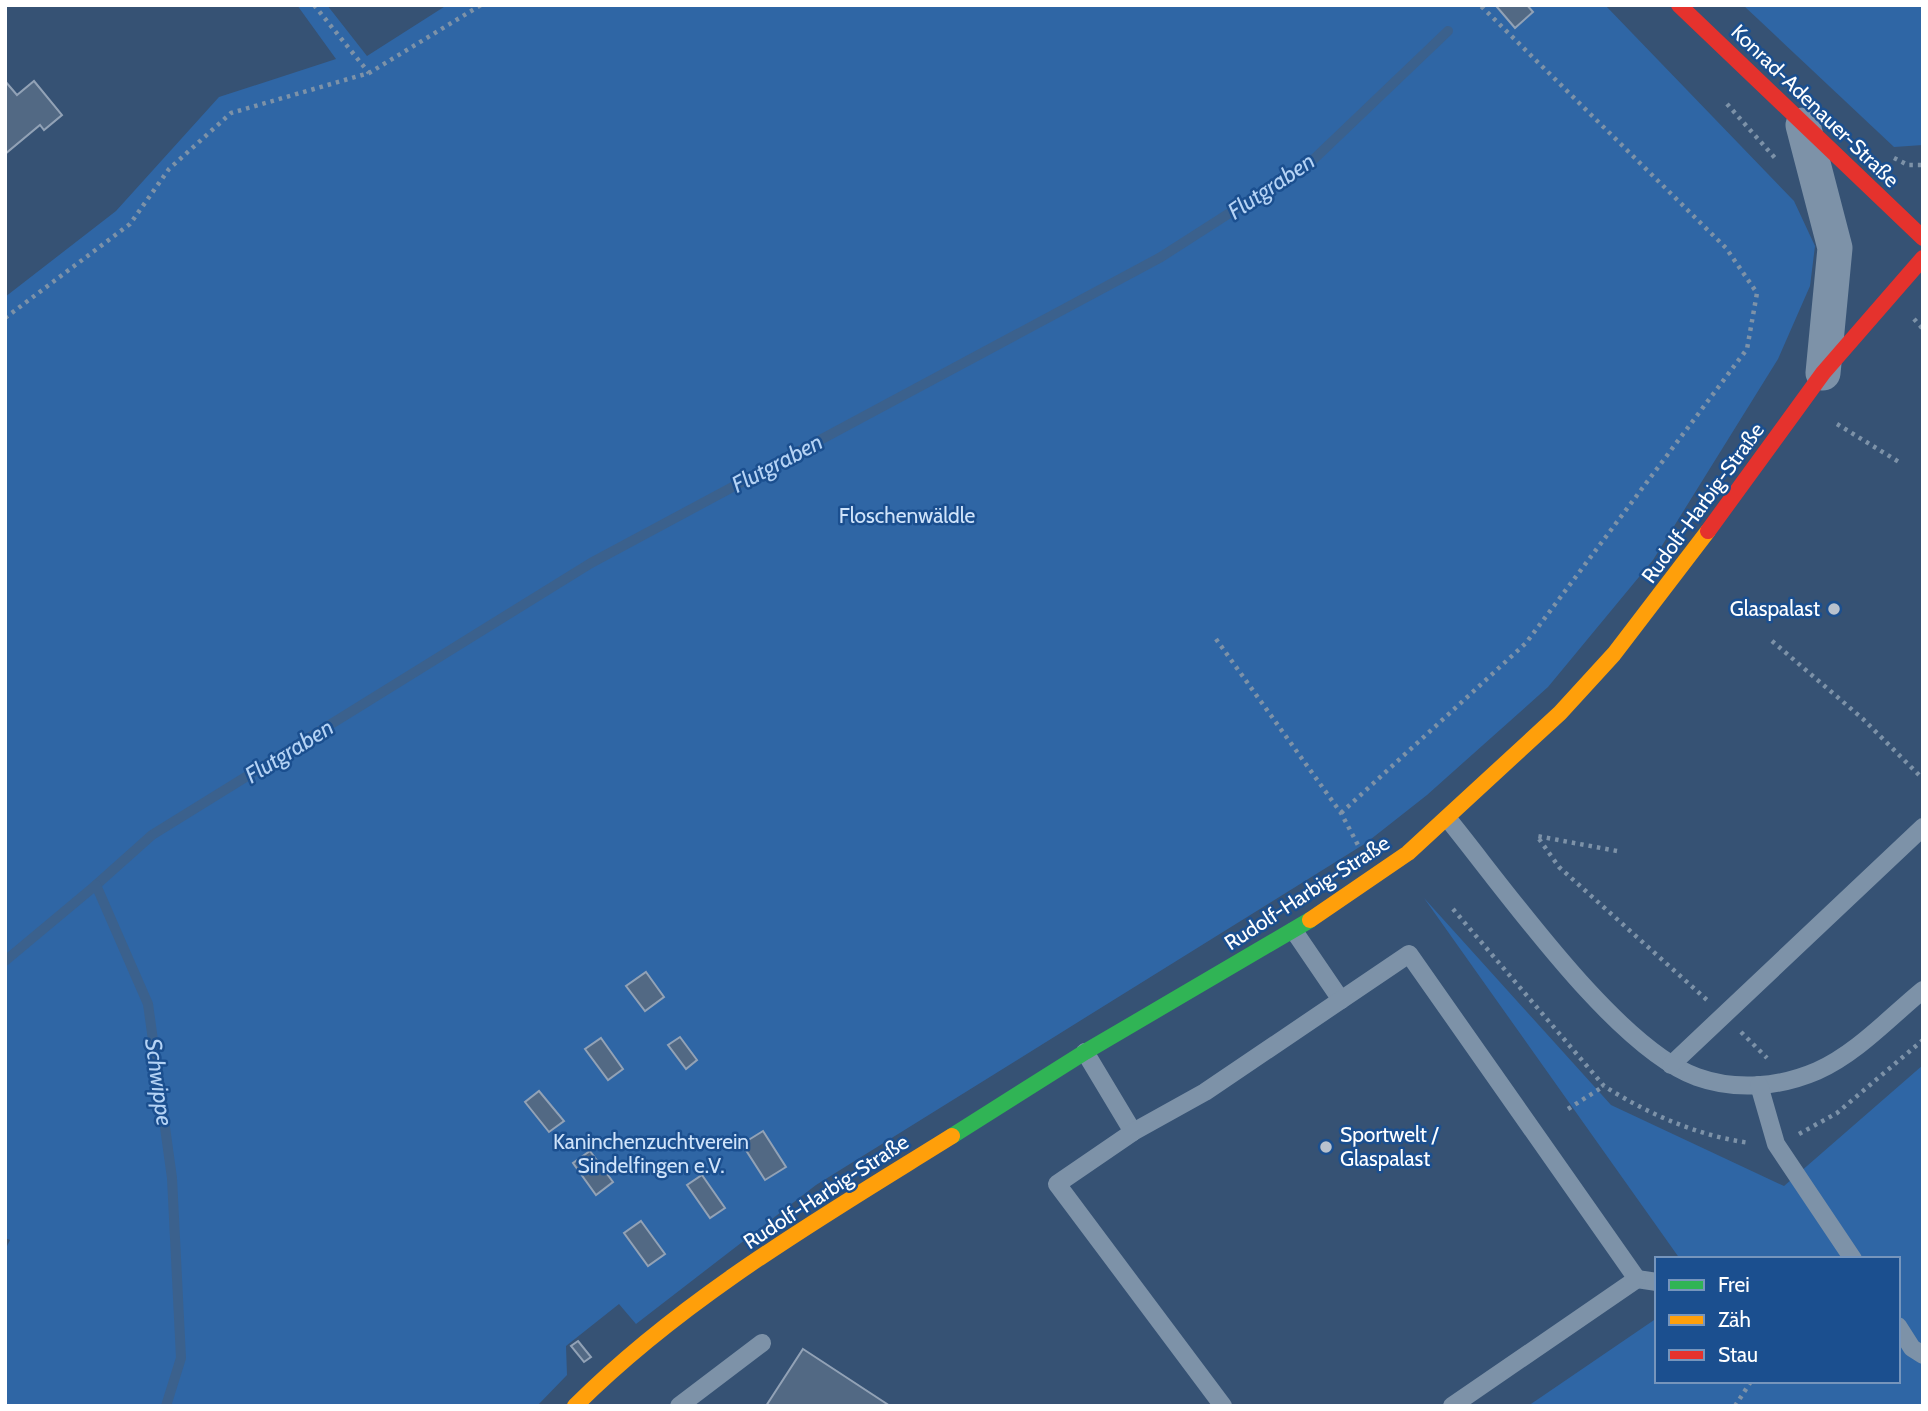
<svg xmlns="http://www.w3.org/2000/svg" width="1928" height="1411" font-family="Cabin,sans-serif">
	<rect width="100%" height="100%" fill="#365274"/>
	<!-- green -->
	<g fill="#2f66a5">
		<path d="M297,5H327L367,56L447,5H1605L1794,201L1815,246L1810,286L1778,359L1653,560L1548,687L1427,795L1366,843L816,1185L636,1324L619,1304L566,1346L567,1375L537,1406H5V1250L10,1240L5,1238V297L116,211L219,97L336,59Z"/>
		<path d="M1743,5H1923V145L1894,147Z"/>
		<path d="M1424,898L1611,1105L1784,1186L1923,1065V1406H1528L1657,1318V1381H1898V1259H1680Z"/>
	</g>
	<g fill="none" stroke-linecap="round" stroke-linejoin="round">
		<!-- stream -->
		<g stroke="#3b618d" stroke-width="10">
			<path d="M96,885L152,835L591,563L1161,257L1314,159L1448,31"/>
			<path d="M5,961L96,885L148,1004L172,1178L181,1358L166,1406"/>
		</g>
	</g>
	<!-- building -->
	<g fill="#526984" stroke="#92a2b6" stroke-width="2">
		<path d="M1499,5H1527L1533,12L1515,28L1497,7Z"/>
		<path d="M5,81L17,95L34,81L62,115L44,130L40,125L5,154Z"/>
		<path d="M646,972L664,997L645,1011L626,986Z"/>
		<path d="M680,1037L697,1060L686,1069L668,1045Z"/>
		<path d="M601,1038L623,1069L608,1080L585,1049Z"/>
		<path d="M539,1091L564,1121L549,1132L525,1102Z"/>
		<path d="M763,1131L786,1167L765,1180L742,1144Z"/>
		<path d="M590,1151L613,1182L596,1195L573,1163Z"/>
		<path d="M702,1175L725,1208L710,1218L687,1185Z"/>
		<path d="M641,1221L665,1254L648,1266L624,1233Z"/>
		<path d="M578,1341L591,1357L584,1362L571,1346Z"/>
		<path d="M803,1349L890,1406H766Z"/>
	</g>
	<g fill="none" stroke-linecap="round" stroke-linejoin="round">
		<!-- path -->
		<g stroke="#7d92a8" stroke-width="4.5" stroke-dasharray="3.5 5" stroke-linecap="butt">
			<path d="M314,5L369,73"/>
			<path d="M1727,104L1775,158"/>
			<path d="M1894,158L1908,165H1923"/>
			<path d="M5,318L130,224L169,169L231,113L369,73L481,5"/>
			<path d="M1914,319L1923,329"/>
			<path d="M1837,424L1899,462"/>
			<path d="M1216,639L1341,813L1358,845"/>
			<path d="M1772,641L1863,719L1923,779"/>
			<path d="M1341,813L1526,643L1747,349L1757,293L1726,248L1480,5"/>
			<path d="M1617,851L1537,836L1559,867L1707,1000"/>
			<path d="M1453,909L1604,1086C1648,1114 1698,1136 1750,1143"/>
			<path d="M1741,1032L1767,1058"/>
			<path d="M1568,1109L1604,1086"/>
			<path d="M1799,1134L1837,1113L1923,1040"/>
			<path d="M1735,1406L1750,1383"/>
		</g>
		<!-- lane -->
		<g stroke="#7d92a8" stroke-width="18">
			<path d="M1448,819C1505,889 1616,1048 1697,1077C1736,1091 1780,1087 1817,1071C1856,1054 1890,1017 1923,990"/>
			<path d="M1294,931L1341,1000"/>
			<path d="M1085,1052L1133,1132"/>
			<path d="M1671,1065L1923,827"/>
			<path d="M1759,1085L1776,1144L1853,1259"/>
			<path d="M1637,1279L1657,1282"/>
			<path d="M1898,1326L1912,1348L1923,1355"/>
			<path d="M679,1406L762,1343"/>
			<path d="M1223,1406L1057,1184L1133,1132L1205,1092L1409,954L1637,1279L1452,1406"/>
		</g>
		<!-- street -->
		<path stroke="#7d92a8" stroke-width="35" d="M1803,125L1835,248L1823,373"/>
		<!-- fast -->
		<path stroke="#30b455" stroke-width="16" d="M952,1136L1085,1052L1310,920"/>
		<!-- slow -->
		<g stroke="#ff9f0a" stroke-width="16">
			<path d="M1310,920L1408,853L1560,713L1614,654L1708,531"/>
			<path d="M575,1406C684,1297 822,1217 952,1136"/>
		</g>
		<!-- jam -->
		<g stroke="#e5322d" stroke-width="16">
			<path d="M1679,5L1923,238"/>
			<path d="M1708,531L1823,373L1923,258"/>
		</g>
	</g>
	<!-- markers -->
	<g fill="#b9c2ce" stroke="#1b4f8f" stroke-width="2.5">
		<circle cx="1834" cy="609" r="7"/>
		<circle cx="1326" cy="1147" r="7"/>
	</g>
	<g text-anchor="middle" stroke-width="5" stroke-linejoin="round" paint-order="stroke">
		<!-- street labels -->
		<g font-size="21" fill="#fff" stroke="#1b4f8f">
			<text transform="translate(1815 106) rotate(44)" y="7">Konrad-Adenauer-Straße</text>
			<text transform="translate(1703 503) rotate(-54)" y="7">Rudolf-Harbig-Straße</text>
			<text transform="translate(1307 893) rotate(-33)" y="7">Rudolf-Harbig-Straße</text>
			<text transform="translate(826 1192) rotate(-33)" y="7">Rudolf-Harbig-Straße</text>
		</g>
		<!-- park labels -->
		<g font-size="21" fill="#cfe3fa" stroke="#1b4f8f">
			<text x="907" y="523">Floschenwäldle</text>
			<text x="651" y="1149">Kaninchenzuchtverein<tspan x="651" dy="24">Sindelfingen e.V.</tspan></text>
		</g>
		<!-- poi labels -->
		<g font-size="21" fill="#fff" stroke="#1b4f8f" text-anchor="end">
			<text x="1820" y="616">Glaspalast</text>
			<text x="1340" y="1142" text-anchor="start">Sportwelt /<tspan x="1340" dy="24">Glaspalast</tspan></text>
		</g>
		<!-- water labels -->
		<g font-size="23" font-style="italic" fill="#b5d3f5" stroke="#1b4f8f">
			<text transform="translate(1271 186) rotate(-34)" y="8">Flutgraben</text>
			<text transform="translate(777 463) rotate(-28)" y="8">Flutgraben</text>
			<text transform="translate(289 751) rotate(-32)" y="8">Flutgraben</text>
			<text transform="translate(159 1082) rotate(82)" y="8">Schwippe</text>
		</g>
	</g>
	<!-- border -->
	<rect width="1928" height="1411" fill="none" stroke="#ffffff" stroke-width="14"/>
	<!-- legend -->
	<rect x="1655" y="1257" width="245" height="126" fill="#1b4f8f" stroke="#7695bc" stroke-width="2"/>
	<rect x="1669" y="1280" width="35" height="10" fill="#30b455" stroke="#7695bc" stroke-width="2"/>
	<text x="1718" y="1292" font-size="21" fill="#ffffff">Frei</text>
	<rect x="1669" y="1315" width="35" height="10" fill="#ff9f0a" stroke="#7695bc" stroke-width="2"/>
	<text x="1718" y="1327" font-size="21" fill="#ffffff">Zäh</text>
	<rect x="1669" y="1350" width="35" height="10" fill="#e5322d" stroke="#7695bc" stroke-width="2"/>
	<text x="1718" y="1362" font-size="21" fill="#ffffff">Stau</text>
</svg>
